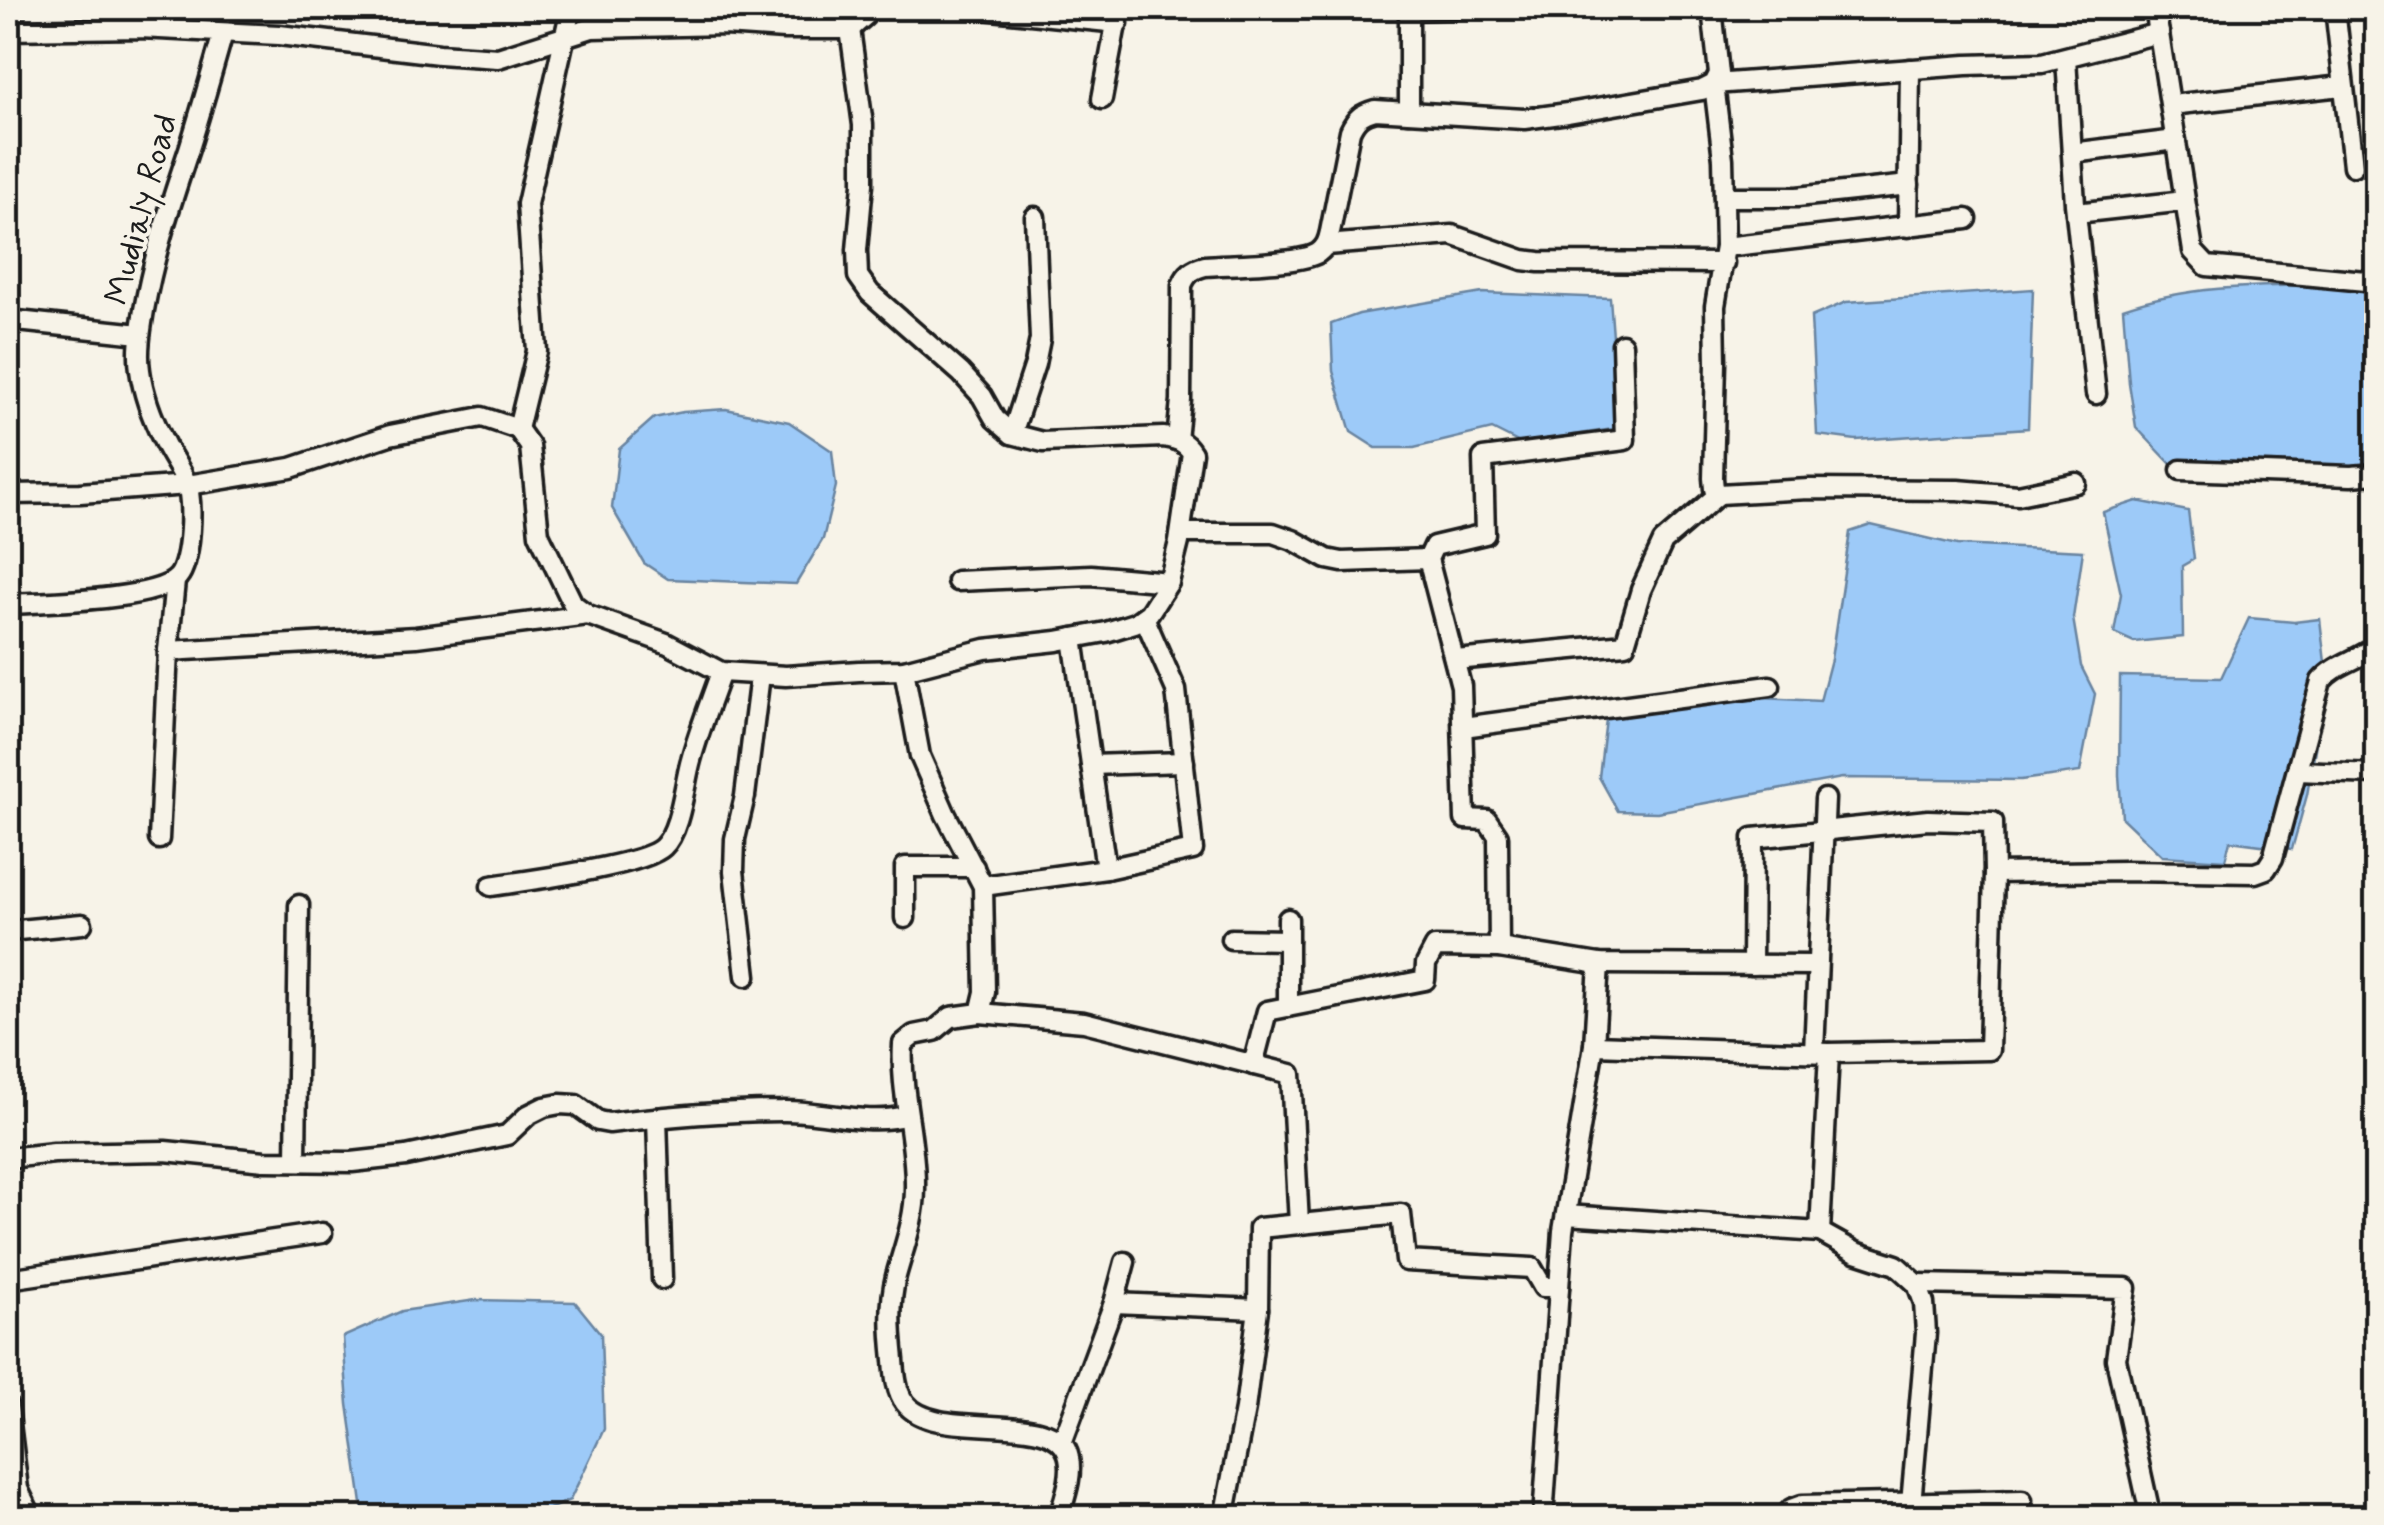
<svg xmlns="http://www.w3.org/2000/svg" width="2384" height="1525" font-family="Mynerve,sans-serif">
	<rect width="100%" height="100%" fill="#f7f3e8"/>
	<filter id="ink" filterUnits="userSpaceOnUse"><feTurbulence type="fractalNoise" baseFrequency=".01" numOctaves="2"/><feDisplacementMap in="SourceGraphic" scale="20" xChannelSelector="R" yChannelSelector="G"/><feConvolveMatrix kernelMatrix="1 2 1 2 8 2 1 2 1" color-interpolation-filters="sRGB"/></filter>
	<g filter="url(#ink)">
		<!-- water -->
		<g fill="#9dcaf8" stroke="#6984a0" stroke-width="2.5">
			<path d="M2340,285L2376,292V467L2171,464L2136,427L2129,383L2123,308C2193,284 2266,286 2340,285Z"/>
			<path d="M2033,289L2028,428L1856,440L1817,435L1811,317L1846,302Z"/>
			<path d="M1482,293L1610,298L1620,428L1520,443L1492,429L1414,448H1376L1351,432L1333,371L1331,324L1359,314Z"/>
			<path d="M726,409L789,422L832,451L836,486L823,539L796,584L668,579L644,563L612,508L619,449L654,418L683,412Z"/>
			<path d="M2137,501L2188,511L2194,559L2182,566L2183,637L2134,642L2114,633L2121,594L2103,512Z"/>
			<path d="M1871,525L1957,545L2083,551L2073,618L2081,666L2095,694L2080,772L2021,780L1842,778L1657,812L1618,811L1599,777L1607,711L1701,695L1820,701L1831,659L1850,532Z"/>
			<path d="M2249,618L2294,622L2320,619L2327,680L2307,795L2292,849L2230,841L2225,860L2162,856L2122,818L2119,775L2120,676L2221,678Z"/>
			<path d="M476,1300L575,1302L601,1334L604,1429L570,1500L531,1517H372L363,1511L348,1404L343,1337L402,1311Z"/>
		</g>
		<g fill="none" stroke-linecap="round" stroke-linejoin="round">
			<!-- minor casing -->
			<g stroke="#1c1c1c" stroke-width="25">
				<g id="minor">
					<path d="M972,8L1118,23"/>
					<path d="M1409,8V112"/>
					<path d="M2155,8L2193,251L2207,266L2376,282"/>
					<path d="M2335,8L2353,166"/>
					<path d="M1409,10L1457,8"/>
					<path d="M8,30L140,28L279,35L439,54L498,58L592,28L725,25L784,29H850L865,16L869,8"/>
					<path d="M2066,58L2075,204L2096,394"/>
					<path d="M1102,99L1119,8"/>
					<path d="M2171,105L2342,86"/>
					<path d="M2072,153L2176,140"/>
					<path d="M1724,197H1797L1909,185"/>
					<path d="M2076,213L2185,201"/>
					<path d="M1908,227L1910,69"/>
					<path d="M1326,245L1452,235L1523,260L1539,262L1724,263"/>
					<path d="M1725,247L1967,219"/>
					<path d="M8,320L140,334"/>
					<path d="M1622,344L1625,440L1483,458L1485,534L1434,546L1428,559L1461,686L1465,819L1487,820L1498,836L1499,948L1599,964L1816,965"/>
					<path d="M518,429L537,351L527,204L571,8"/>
					<path d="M1012,434L1035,364L1040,339L1035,217"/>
					<path d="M1177,440L1181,400L1182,285C1187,273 1193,269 1205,266C1230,264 1300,264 1318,253C1326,247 1328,241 1330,232L1350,131C1356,118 1361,114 1375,110L1524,119L1568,113L1702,90L1714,84L1719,74L1712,8"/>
					<path d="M2181,470L2351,476L2376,474"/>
					<path d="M2076,483L2018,495L1958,490L1809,489L1719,494L1714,489L1713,478L1716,363L1715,306L1725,247L1723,159L1714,84L1966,65L2042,63L2159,33"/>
					<path d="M8,494L80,493L188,485L291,468L390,435L482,417L518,429L530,446L539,534L573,604L588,615L666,643L721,672L786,676L859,671L904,670L985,649L1057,641L1106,632L1135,623L1149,613L1169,582L1179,542L1192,453C1185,441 1176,439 1163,437L1043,442L1012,434L995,419L982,396L961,373L870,293L858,276L857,250L863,184V125L850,29"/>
					<path d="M1181,533H1273L1293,540L1327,559L1342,562L1428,559"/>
					<path d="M957,581L1091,575L1169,582"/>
					<path d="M8,604C42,602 157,601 178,577C191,562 194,500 186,482C180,468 170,455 164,442C153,420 143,394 140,370C137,351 141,329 144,310C154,254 171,203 189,149C201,111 212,72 223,33"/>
					<path d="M168,651L416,637L588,615"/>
					<path d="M1456,660L1625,644L1641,590L1663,542L1719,494"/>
					<path d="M904,670L920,756L946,815L983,886L985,992L980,1013L951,1017L934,1031L914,1035L903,1044C900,1093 916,1139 915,1188C915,1219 904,1247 896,1276C889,1304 891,1331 894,1360C895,1374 896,1391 905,1403C937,1445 1059,1404 1069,1458C1073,1477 1064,1499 1059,1518"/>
					<path d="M1463,727L1770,686"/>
					<path d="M1091,765L1184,762"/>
					<path d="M2297,771L2376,774"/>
					<path d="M159,839L168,651L175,581"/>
					<path d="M1106,869L1193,850L1176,690L1144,617"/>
					<path d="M1994,873L2125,871L2255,873L2266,869L2273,858L2321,681C2335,664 2359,660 2376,646"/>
					<path d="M491,886C523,881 644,866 663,847C681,830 684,784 691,760C699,730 711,701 721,672"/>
					<path d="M983,886L1106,869L1073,638"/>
					<path d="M905,918V867H974"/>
					<path d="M1288,919V1007"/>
					<path d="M8,931L82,924"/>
					<path d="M1231,939L1288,940"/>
					<path d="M746,976L734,871L735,839L745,796L760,675"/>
					<path d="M980,1013L1084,1022L1291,1074L1299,1224"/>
					<path d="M1594,1045L1829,1053L1989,1050L1994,873L1993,822L1928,820L1753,838L1752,965"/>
					<path d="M1814,1052L1825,799"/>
					<path d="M1253,1065L1267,1011L1425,980L1426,964L1435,947L1499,948"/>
					<path d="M657,1118L662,1279"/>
					<path d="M8,1158L54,1153L165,1151L265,1161L352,1162L406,1156L507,1135L528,1115L544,1107L560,1104L576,1105L598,1121L609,1123C667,1116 724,1111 782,1111C823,1110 868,1127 907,1115"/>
					<path d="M296,1161L299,905"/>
					<path d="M1566,1215L1820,1232L1856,1252L1896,1265L1917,1284L1924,1303L1926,1333L1911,1504"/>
					<path d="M1820,1232L1829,1053"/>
					<path d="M8,1279L322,1233"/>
					<path d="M1917,1284L2126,1288L2116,1359L2151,1518"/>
					<path d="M1114,1303L1258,1309"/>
					<path d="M8,1407L18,1489L32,1518"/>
					<path d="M1062,1443L1114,1303L1125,1262"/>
					<path d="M1224,1518L1245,1409L1258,1309L1259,1228L1401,1214L1406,1261L1532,1268L1543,1287H1559"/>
					<path d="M1543,1518L1563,1231L1594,1045L1599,964"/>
					<path d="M1786,1518L1791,1509L1802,1505L2022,1500"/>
				</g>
			</g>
			<!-- minor -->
			<use href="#minor" stroke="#f7f3e8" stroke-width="18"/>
		</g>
	</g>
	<g text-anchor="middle" stroke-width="8" stroke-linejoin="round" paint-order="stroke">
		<!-- street labels -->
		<g font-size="35" fill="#1c1c1c" stroke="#f7f3e8">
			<text transform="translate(140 209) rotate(-75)" y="12">Mudialy Road</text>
		</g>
	</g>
	<!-- margin -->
	<rect width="2384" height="1525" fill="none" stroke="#f7f3e8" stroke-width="40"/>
	<rect x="20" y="20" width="2344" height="1485" fill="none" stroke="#1c1c1c" stroke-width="4" filter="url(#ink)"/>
</svg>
